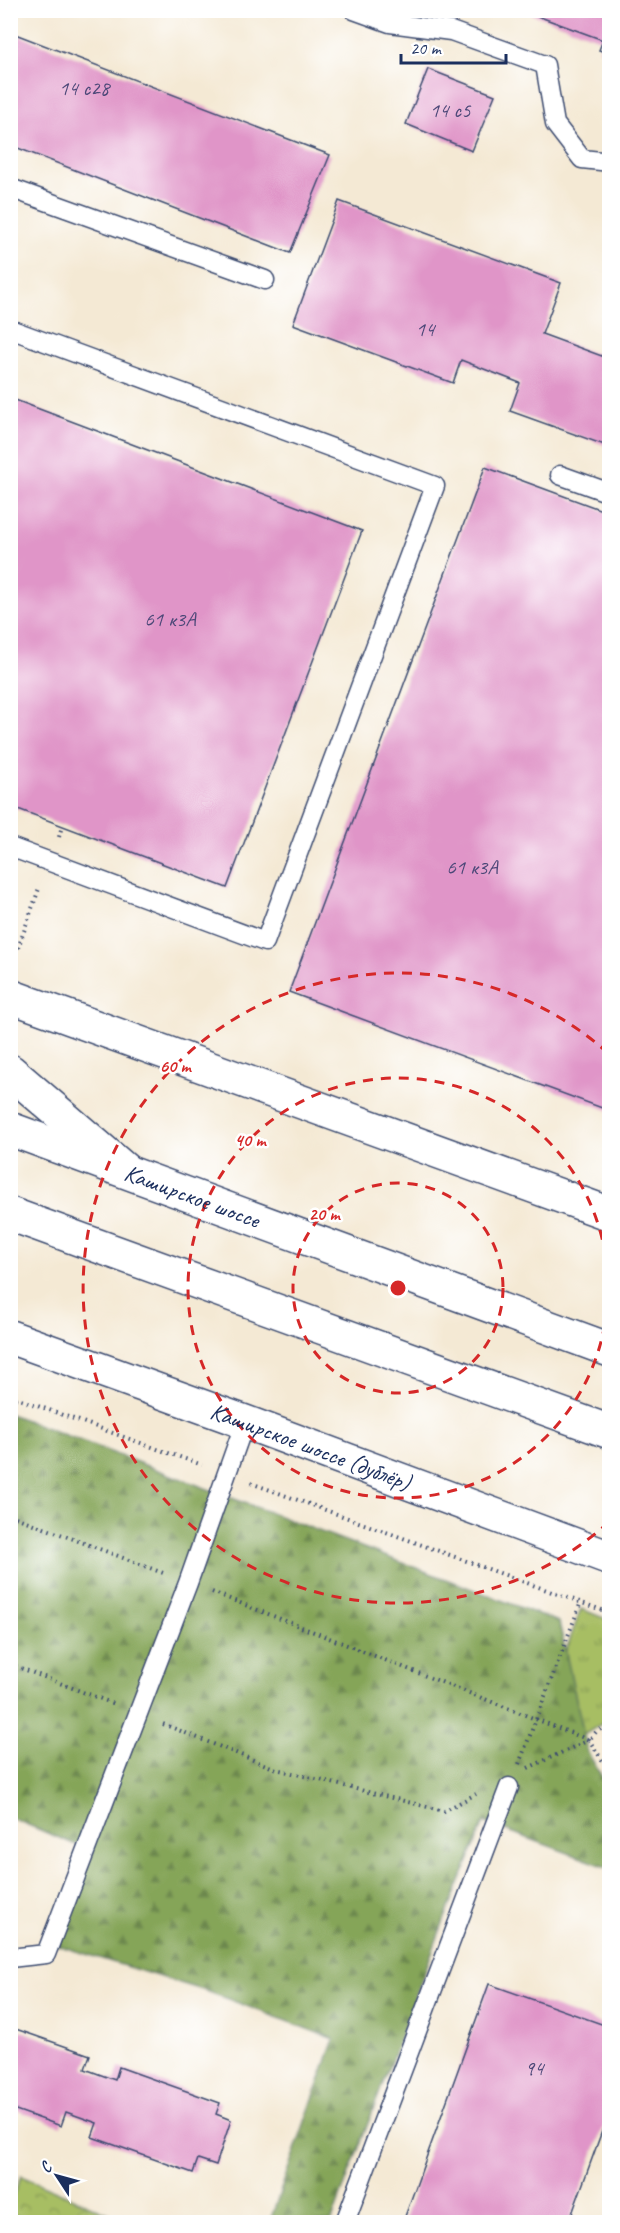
<svg xmlns="http://www.w3.org/2000/svg" width="620" height="2233" font-family="Caveat,sans-serif">
	<defs>
		<pattern id="grass-tufts" width="24" height="20" patternUnits="userSpaceOnUse" patternTransform="scale(1.5)"><rect width="24" height="20" fill="#a7be63"/><path d="M3 7l-1-3M5 7V3M7 7l1-3M15 17l-1-3M17 17v-4M19 17l1-3" fill="none" stroke="#879b55"/></pattern>
		<pattern id="forest-firs" width="22" height="20" patternUnits="userSpaceOnUse" patternTransform="scale(1.5)"><rect width="22" height="20" fill="#85a559"/><path d="M5 1l3.5 6h-7zM16 11l3.5 6h-7z" fill="#6c874d"/></pattern>
		<pattern id="park-crowns" width="20" height="18" patternUnits="userSpaceOnUse" patternTransform="scale(1.5)"><rect width="20" height="18" fill="#a7be63"/><path d="M2 6a3 3 0 1 1 6 0M12 15a3 3 0 1 1 6 0" fill="none" stroke="#879b55"/></pattern>
	</defs>
	<rect width="100%" height="100%" fill="#fff"/>
	<filter id="ink" filterUnits="userSpaceOnUse"><feTurbulence type="fractalNoise" baseFrequency=".0167" numOctaves="2"/><feDisplacementMap in="SourceGraphic" scale="12" xChannelSelector="R" yChannelSelector="G"/><feConvolveMatrix kernelMatrix="1 2 1 2 8 2 1 2 1" color-interpolation-filters="sRGB"/></filter>
	<filter id="wash" filterUnits="userSpaceOnUse"><feTurbulence type="fractalNoise" baseFrequency=".008" numOctaves="4" result="noise"/><feDisplacementMap in="SourceGraphic" scale="24" xChannelSelector="R" yChannelSelector="G"/><feGaussianBlur stdDeviation="1.35" result="paint"/><feColorMatrix in="noise" values="0 0 0 0 0 0 0 0 0 0 0 0 0 0 0 0 0 1.4 0 .05"/><feComposite in="paint" operator="in"/></filter>
	<g filter="url(#wash)">
		<rect width="100%" height="100%" fill="#f4e9d4"/>
		<!-- grass -->
		<path fill="url(#grass-tufts)" stroke="#617660" stroke-width="1.5" d="M581,1609L609,1620V1719L584,1735L548,1720L543,1713Z"/>
		<!-- forest -->
		<path fill="url(#forest-firs)" stroke="#506a5c" stroke-width="1.5" d="M10,1414L559,1622L588,1753L609,1789V1868L484,1822L443,1923L331,2222H282L271,2218L334,2039L209,1992L50,1943L86,1849L11,1818Z"/>
		<!-- park -->
		<path fill="url(#park-crowns)" stroke="#617660" stroke-width="1.5" d="M21,2176L117,2217L115,2222H32L11,2214V2201Z"/>
		<g id="blocks">
			<!-- building -->
			<g fill="#e095c8">
				<path d="M521,10H610V54L599,50L603,40Z"/>
				<path d="M10,32L330,155L290,253L10,145Z"/>
				<path d="M428,69L495,95L472,151L406,124Z"/>
				<path d="M339,201L561,283L542,334L610,359V447L510,411L520,383L461,360L453,383L293,324Z"/>
				<path d="M10,398L362,531L227,888L10,806Z"/>
				<path d="M485,467L610,513V1111L289,992Z"/>
				<path d="M489,1984L610,2027V2109L569,2222H403Z"/>
				<path d="M10,2027L90,2055L85,2069L115,2080L119,2067L220,2103L216,2114L231,2120L216,2165L198,2159L193,2173L92,2137L97,2123L66,2112L61,2126L10,2108Z"/>
			</g>
		</g>
	</g>
	<g filter="url(#ink)">
		<use href="#blocks" fill-opacity="0" stroke="#3c4b70" stroke-width="1.5"/>
		<g fill="none" stroke-linecap="round" stroke-linejoin="round">
			<!-- lane casing -->
			<g stroke="#3c4b70" stroke-width="21">
				<g id="lane">
					<path d="M354,10L390,23L451,31L545,65L555,124L582,159L610,162"/>
					<path d="M10,188L265,280"/>
					<path d="M10,329L435,486L265,942L10,847"/>
					<path d="M560,475L610,493"/>
					<path d="M10,1958L46,1954L188,1583L245,1422"/>
					<path d="M345,2222L509,1787"/>
				</g>
			</g>
			<!-- secondary casing -->
			<g stroke="#3c4b70" stroke-width="36">
				<g id="secondary">
					<path d="M10,996L610,1214"/>
					<path d="M10,1071L125,1170"/>
					<path id="s1" d="M10,1337L245,1422L610,1558"/>
				</g>
			</g>
			<!-- primary casing -->
			<g stroke="#3c4b70" stroke-width="36">
				<g id="primary">
					<path id="s2" d="M10,1129L610,1350"/>
					<path d="M10,1214L610,1432"/>
				</g>
			</g>
			<!-- path -->
			<g stroke="#3c4b70" stroke-width="4" stroke-dasharray="1.5 4.5" stroke-linecap="butt">
				<path d="M59,837L62,826"/>
				<path d="M18,948L40,886"/>
				<path d="M10,1396L202,1465"/>
				<path d="M251,1483L610,1613"/>
				<path d="M10,1515L163,1573"/>
				<path d="M212,1592L589,1740L596,1732L610,1724"/>
				<path d="M10,1664L114,1704"/>
				<path d="M163,1724L276,1769L444,1811L476,1794"/>
				<path d="M519,1764L581,1602"/>
				<path d="M528,1768L589,1740L610,1772"/>
			</g>
			<!-- lane -->
			<use href="#lane" stroke="#fff" stroke-width="18"/>
			<!-- secondary -->
			<use href="#secondary" stroke="#fff" stroke-width="33"/>
			<!-- primary -->
			<use href="#primary" stroke="#fff" stroke-width="33"/>
		</g>
	</g>
	<!-- distance rings -->
	<g fill="none" stroke="#d62828" stroke-width="3" stroke-dasharray="10 8">
		<circle cx="398" cy="1288" r="105"/>
		<circle cx="398" cy="1288" r="210"/>
		<path d="M609 1522A315 315 0 1 1 609 1054"/>
	</g>
	<g text-anchor="middle" stroke-width="5" stroke-linejoin="round" paint-order="stroke">
		<!-- number labels -->
		<g font-size="21" fill="#4c4878">
			<text x="84" y="95">14 с28</text>
			<text x="450" y="117">14 с5</text>
			<text x="425" y="336">14</text>
			<text x="170" y="626">61 к3А</text>
			<text x="472" y="874">61 к3А</text>
			<text x="534" y="2075">94</text>
		</g>
		<!-- street labels -->
		<g font-size="24" fill="#1b2f5e" stroke="#fff">
			<text dy="8" stroke="none"><textPath href="#s2" startOffset="194">Каширское шоссе</textPath></text>
			<text dy="8" stroke="none"><textPath href="#s1" startOffset="320">Каширское шоссе (дублёр)</textPath></text>
		</g>
	</g>
	<circle cx="398" cy="1288" r="9" fill="#d62828" stroke="#fff" stroke-width="3"/>
	<g font-size="18" text-anchor="middle" font-weight="bold" fill="#d62828" stroke="#fff" stroke-width="5" stroke-linejoin="round" paint-order="stroke">
		<text x="175" y="1072">60 m</text>
		<text x="250" y="1146">40 m</text>
		<text x="324" y="1220">20 m</text>
	</g>
	<!-- margin -->
	<rect width="620" height="2233" fill="none" stroke="#fff" stroke-width="36"/>
	<!-- north arrow -->
	<g transform="translate(57 2176) rotate(306)" stroke="#ffffff" stroke-width="4.5" paint-order="stroke">
	<path d="M0-4.5L10 22L0 15L-10 22Z" fill="#1b2f5e"/>
	<text y="-9" font-size="16" font-weight="bold" text-anchor="middle" fill="#1b2f5e">С</text>
	</g>
	<!-- scale -->
	<path d="M401 54v9h105v-9" fill="none" stroke="#1b2f5e" stroke-width="3"/>
	<text x="410" y="54" font-size="18" fill="#1b2f5e" stroke="#ffffff" stroke-width="4.5" paint-order="stroke">20 m</text>
</svg>
